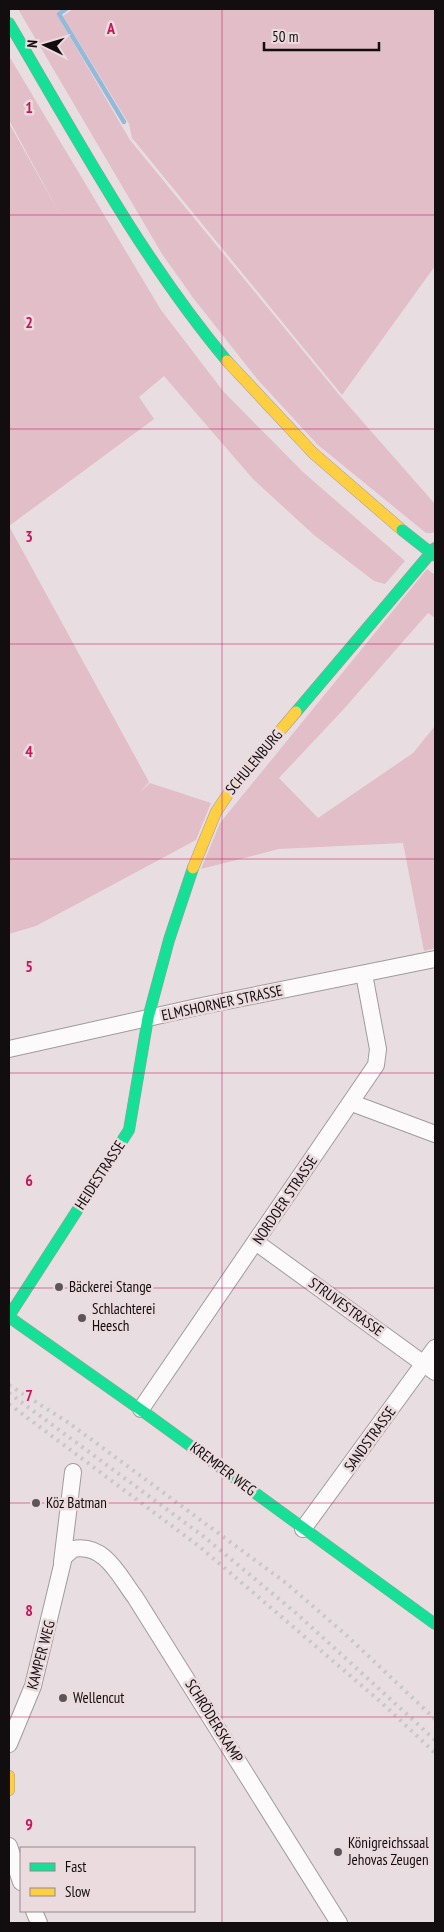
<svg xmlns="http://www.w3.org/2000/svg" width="444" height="1932" font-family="'PT Sans Narrow',sans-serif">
	<rect width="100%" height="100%" fill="#e8dee1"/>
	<!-- green -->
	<g fill="#e1bec8">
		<path d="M18,9H64L57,15L130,140L341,397L435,504V528L433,533H426L318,445L258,380L194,299L162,254Z"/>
		<path d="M73,9H435V266L342,395L132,138L129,124L63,16Z"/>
		<path d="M9,56L161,310L223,391L303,472L405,561L385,584L374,581L314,535L253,479L164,376L139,397L154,419L9,526L149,782L140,792L150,783L211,803L196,840L36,926L9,934V123L62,218L9,120Z"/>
		<path d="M427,569L435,575V618L428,613L342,711L279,778L318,818L413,753L435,726V948L424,951L403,843L279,849L201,869L220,823Z"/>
	</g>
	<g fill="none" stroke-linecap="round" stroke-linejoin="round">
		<!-- stream -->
		<path stroke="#93bbd9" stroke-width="4.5" d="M66,9L59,14L124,122"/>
		<!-- street casing -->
		<g stroke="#a19a9c" stroke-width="18">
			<g id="street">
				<path d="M9,1049L197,1007L435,959"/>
				<path d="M352,1103L435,1134"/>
				<path d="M257,1243L435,1372"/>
				<path d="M141,1409L376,1065L378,1049L364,974"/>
				<path d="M303,1529L435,1348"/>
				<path d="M62,1562L73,1472"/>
				<path d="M9,1744L33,1686L64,1557L73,1549C105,1543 119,1576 135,1597L339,1923"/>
				<path d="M9,1846L21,1882"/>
				<path d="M34,1911L39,1923"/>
			</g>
		</g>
		<!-- fast casing -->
		<g stroke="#a19a9c" stroke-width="12">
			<g id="fast">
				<path d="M9,23C77,138 141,258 227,361"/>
				<path d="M296,712L435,548"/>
				<path d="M9,1316L129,1130L148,1018L169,940L193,868"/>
				<path d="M9,1317L148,1415L435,1624"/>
			</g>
		</g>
		<!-- slow casing -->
		<g stroke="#a19a9c" stroke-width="12">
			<g id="slow">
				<path d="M227,361L313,453L402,530"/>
				<path d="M193,868L216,812L234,785L296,712"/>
				<path d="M9,1776V1790"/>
			</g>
		</g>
		<!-- street -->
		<use href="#street" stroke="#fcfafa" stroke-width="16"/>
		<!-- fast -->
		<use href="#fast" stroke="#16e098" stroke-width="11"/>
		<!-- slow -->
		<use href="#slow" stroke="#ffcf43" stroke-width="11"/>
		<!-- rail -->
		<g stroke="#c9c7c8" stroke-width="4" stroke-dasharray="2.5 5" stroke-linecap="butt">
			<path d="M9,1385L69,1423L286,1583L345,1634L435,1719"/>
			<path d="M9,1393L203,1536L296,1613L435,1740"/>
			<path d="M9,1404L200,1547L382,1703L435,1753"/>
		</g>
		<!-- fast-bridge casing -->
		<g stroke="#a19a9c" stroke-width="12" stroke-linecap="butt">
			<path id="fast-bridge" d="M402,530L435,556"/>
		</g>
		<!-- fast-bridge -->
		<use href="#fast-bridge" stroke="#16e098" stroke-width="11"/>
	</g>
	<!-- grid -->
	<path fill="none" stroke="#c2185b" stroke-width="1" stroke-opacity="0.55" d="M222,9V1923M9,215H435M9,429H435M9,644H435M9,859H435M9,1073H435M9,1288H435M9,1503H435M9,1717H435"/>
	<!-- markers -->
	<g fill="#5d5658" stroke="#ebdbdf" stroke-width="2">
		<circle cx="59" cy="1287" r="5"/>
		<circle cx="82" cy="1318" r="5"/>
		<circle cx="36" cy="1503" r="5"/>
		<circle cx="63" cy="1698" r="5"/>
		<circle cx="338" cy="1852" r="5"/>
	</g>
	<g text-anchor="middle" stroke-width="5" stroke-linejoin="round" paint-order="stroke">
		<!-- street labels -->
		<g font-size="15" fill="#120d0f" stroke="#ebdbdf">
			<text transform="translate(254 762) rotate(-50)" y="5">SCHULENBURG</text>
			<text transform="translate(222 1003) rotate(-12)" y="5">ELMSHORNER STRASSE</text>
			<text transform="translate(100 1175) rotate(-57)" y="5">HEIDESTRASSE</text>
			<text transform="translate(285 1200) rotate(-56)" y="5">NORDOER STRASSE</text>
			<text transform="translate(346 1307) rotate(36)" y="5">STRUVESTRASSE</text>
			<text transform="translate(370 1439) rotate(-54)" y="5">SANDSTRASSE</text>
			<text transform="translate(223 1469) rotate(37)" y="5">KREMPER WEG</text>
			<text transform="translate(41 1655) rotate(-75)" y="5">KAMPER WEG</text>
			<text transform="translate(214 1721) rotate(58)" y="5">SCHRÖDERSKAMP</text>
		</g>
		<!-- poi labels -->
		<g font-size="15" fill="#120d0f" stroke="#ebdbdf" text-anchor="start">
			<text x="69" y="1292">Bäckerei Stange</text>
			<text x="92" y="1314">Schlachterei<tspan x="92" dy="17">Heesch</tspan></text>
			<text x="46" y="1508">Köz Batman</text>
			<text x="73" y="1703">Wellencut</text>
			<text x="348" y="1848">Königreichssaal<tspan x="348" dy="17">Jehovas Zeugen</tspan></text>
		</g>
	</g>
	<g font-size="16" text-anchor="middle" font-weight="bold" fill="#c2185b" stroke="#ebdbdf" stroke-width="5" stroke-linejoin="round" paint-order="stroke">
		<text x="111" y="34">A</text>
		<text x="29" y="113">1</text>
		<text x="29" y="328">2</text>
		<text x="29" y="542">3</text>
		<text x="29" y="757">4</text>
		<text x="29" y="972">5</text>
		<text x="29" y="1186">6</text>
		<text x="29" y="1401">7</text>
		<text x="29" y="1616">8</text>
		<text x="29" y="1830">9</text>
	</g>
	<!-- border -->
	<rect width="444" height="1932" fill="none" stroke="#120d0f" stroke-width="20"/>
	<!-- legend -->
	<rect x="20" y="1847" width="175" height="65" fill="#ebdbdf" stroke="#94898c"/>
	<rect x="30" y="1863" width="25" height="8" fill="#16e098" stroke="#94898c"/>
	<text x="65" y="1872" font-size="15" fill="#120d0f">Fast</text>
	<rect x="30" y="1888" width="25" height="8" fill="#ffcf43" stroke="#94898c"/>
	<text x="65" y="1897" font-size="15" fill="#120d0f">Slow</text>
	<!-- north arrow -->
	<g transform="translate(45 45) rotate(275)" stroke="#ebdbdf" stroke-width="4" paint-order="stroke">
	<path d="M0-4L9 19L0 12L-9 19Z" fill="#120d0f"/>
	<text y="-8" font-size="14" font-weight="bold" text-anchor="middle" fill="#120d0f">N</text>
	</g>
	<!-- scale -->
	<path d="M264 42v8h115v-8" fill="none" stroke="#120d0f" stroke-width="2.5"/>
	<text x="272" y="42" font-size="15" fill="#120d0f" stroke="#ebdbdf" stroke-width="4" paint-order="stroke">50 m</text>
</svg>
